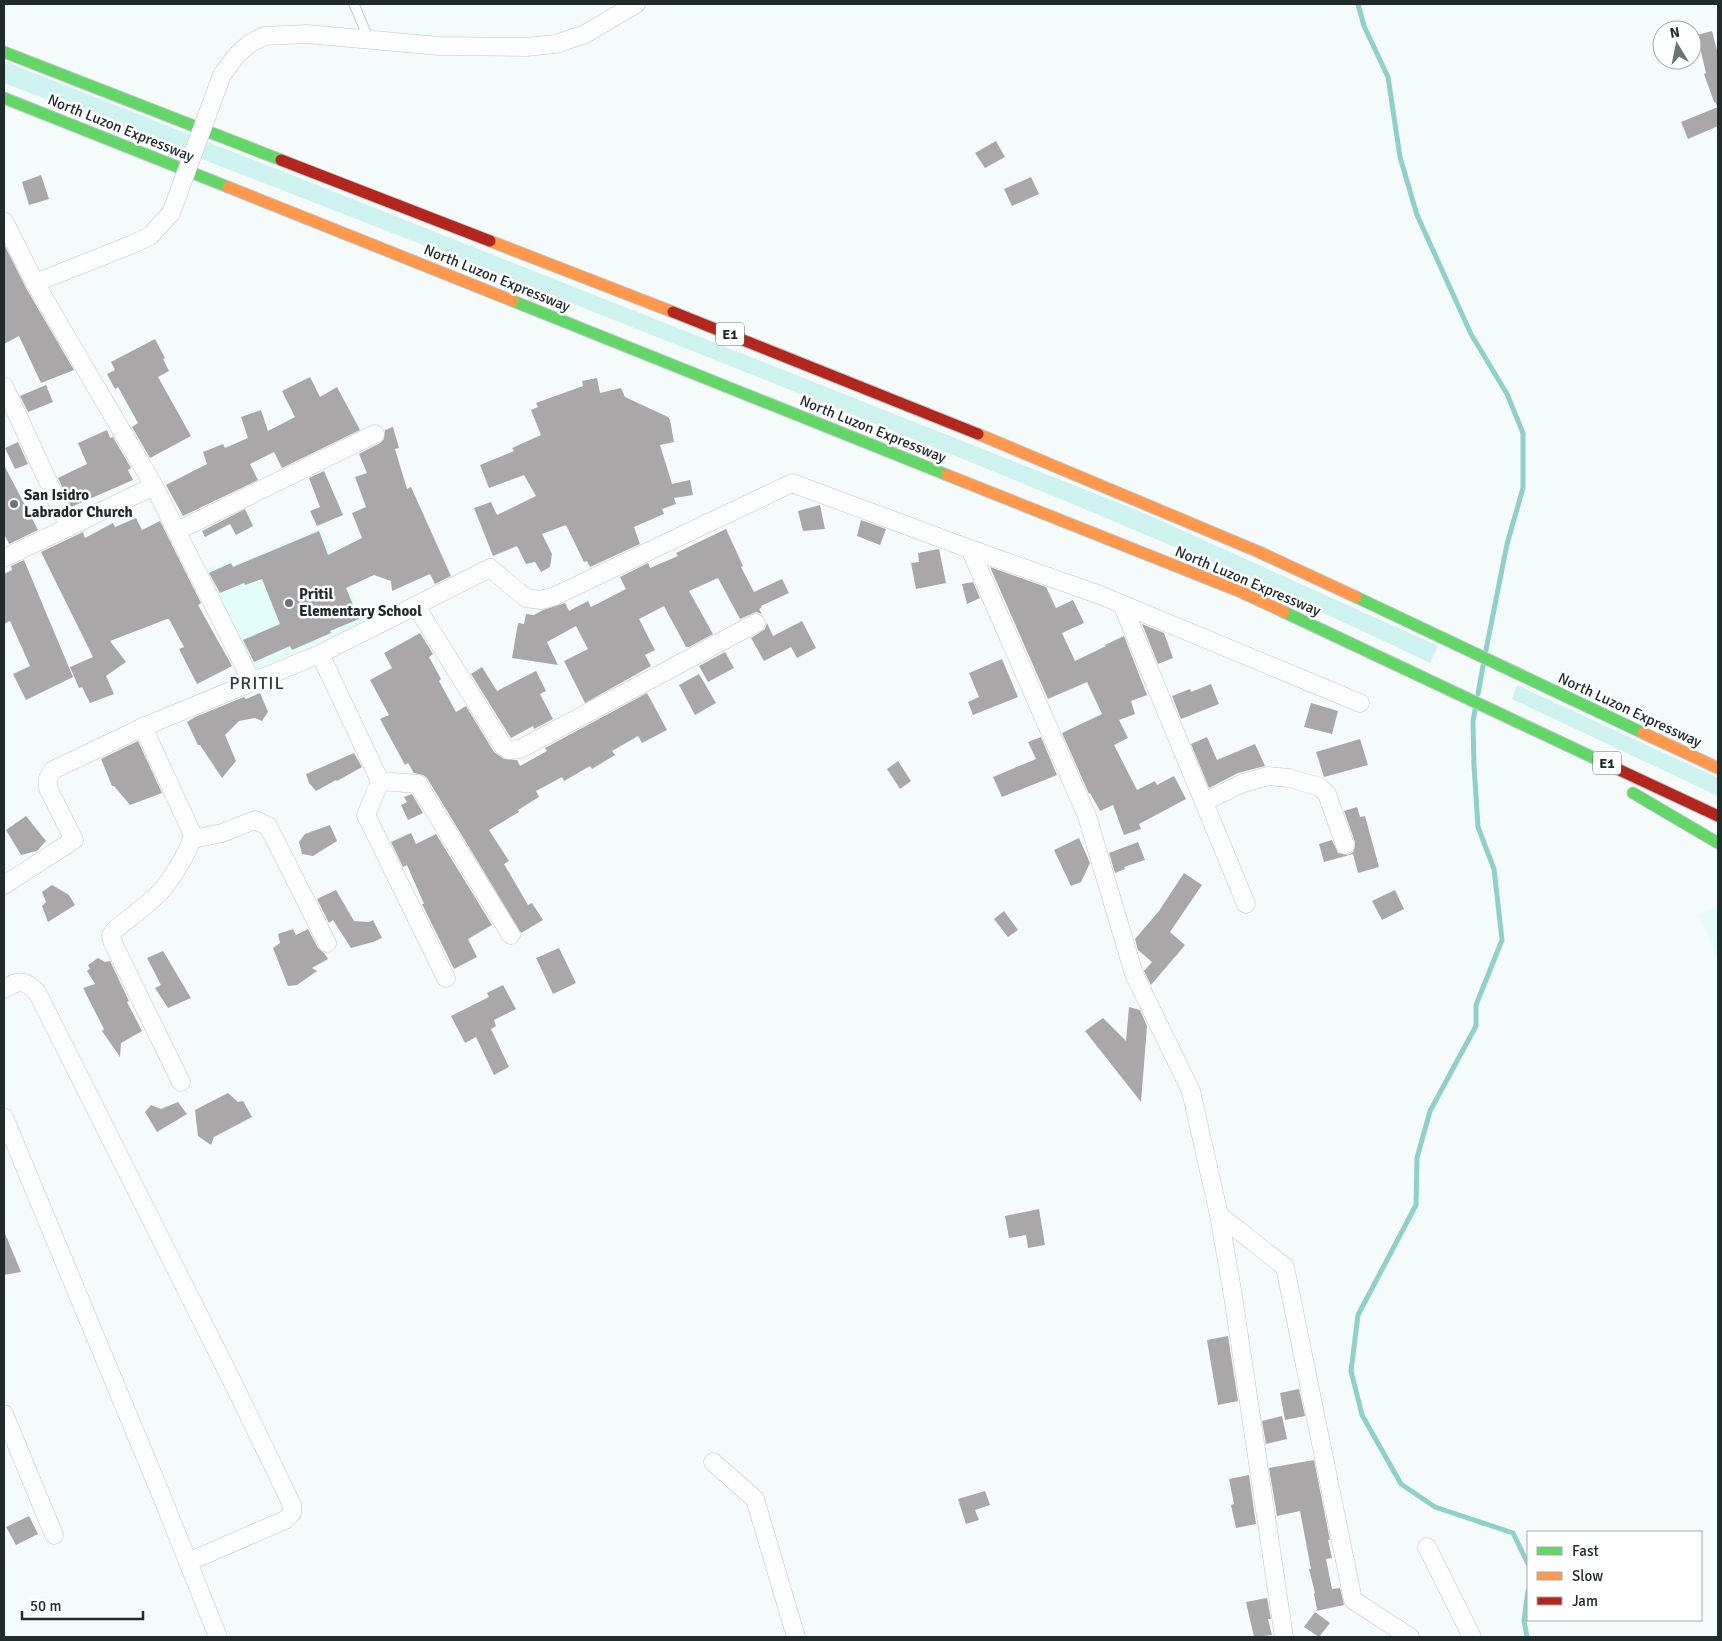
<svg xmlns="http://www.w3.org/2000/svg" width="1722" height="1641" font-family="Signika,sans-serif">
	<rect width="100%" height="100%" fill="#f5fbfb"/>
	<!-- built -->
	<g fill="#e3fdfb">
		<path d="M321,528L350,586L365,621L253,671L204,570L231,559L235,564Z"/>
		<path d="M1718,906V960L1699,914Z"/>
	</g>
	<!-- green -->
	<g fill="#cdf2ef">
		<path d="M4,61L1144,513L1438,646L1430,663C1195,550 952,454 710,358C475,265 240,173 4,83Z"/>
		<path d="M1517,685L1718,778V796L1512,699Z"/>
	</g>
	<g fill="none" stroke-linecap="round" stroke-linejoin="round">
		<!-- stream -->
		<g stroke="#8fd0cb" stroke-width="5">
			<path d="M1358,4L1364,26L1388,77L1400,157L1417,215L1471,334L1507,394L1523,433V488L1507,544L1486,650"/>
			<path d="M1478,694L1483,666"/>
			<path d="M1475,710L1473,722L1474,765L1478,827L1494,869L1502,940L1476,1005V1026L1430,1111L1417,1158L1416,1205L1358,1315L1351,1371L1362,1415L1401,1484L1435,1507L1513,1533L1528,1564"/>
			<path d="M1527,1637L1524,1620L1528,1591"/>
		</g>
	</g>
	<!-- building -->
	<g fill="#a9a7a8">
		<path d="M1712,31L1718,54V126L1688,139L1681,122L1718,107L1715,102H1714L1704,74L1706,73L1697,35Z"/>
		<path d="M996,141L1005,157L985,168L975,153Z"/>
		<path d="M41,175L49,199L29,205L22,182Z"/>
		<path d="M1031,177L1039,194L1012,206L1004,189Z"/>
		<path d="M4,244L26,288L74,370L41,383L19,336L4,344Z"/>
		<path d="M155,339L165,358L163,359L169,371L158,377L191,436L150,458L132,427L138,423L118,387L115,389L107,374L115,370L111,362Z"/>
		<path d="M310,377L320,397L337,387L360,430L282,468L274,452L250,464L258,480L183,516L166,485L207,464L203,452L223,444L225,448L248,438L241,417L261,410L268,431L295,417L282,391Z"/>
		<path d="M597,378L600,393L621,388L625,397L668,417L670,420L674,442L660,445L672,484L690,480L693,495L674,498L676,504L662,509L664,514L634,527L640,544L590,567L587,561L584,562L566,525L542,534L552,554L550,567L541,572L535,562L526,564L517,546L493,556L474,508L491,502L497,515L536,496L524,475L489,488L480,465L514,451L512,448L541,435L531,410L538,407L536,403L583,386L582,381Z"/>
		<path d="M46,385L53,402L28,412L20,396Z"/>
		<path d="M393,427L399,448L395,449L407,489L411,487L451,576L435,584L430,574L392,591L391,581L374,575L346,588L359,619L330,631L331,633L292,650L290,646L254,662L243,640L280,624L262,579L245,585L244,583L220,593L209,573L231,563L233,567L319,531L328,555L362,538L352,513L366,507L355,477L367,473L359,454L380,443L384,439L385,430Z"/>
		<path d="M107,430L110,438L113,437L131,468L128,470L133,480L71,507L58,478L87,464L78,443Z"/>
		<path d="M18,442L28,464L15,469L5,448Z"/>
		<path d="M4,465L38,530L9,544L4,534Z"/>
		<path d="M324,471L343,515L317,526L310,511L320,507L309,478Z"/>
		<path d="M820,505L825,529L803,531L798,511Z"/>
		<path d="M245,509L253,526L236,535L230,524L205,537L202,531Z"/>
		<path d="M136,518L142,530L160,521L201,603L198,605L232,666L197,684L179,649L184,647L169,619H167L110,641L126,662L106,676L114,694L90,703L82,687L79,688L70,667L93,657L41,552L83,532L85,538L113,523L115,527Z"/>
		<path d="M861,520L886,529L880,545L857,536Z"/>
		<path d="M726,529L743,566L741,567L754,592L782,579L789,593L761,606L762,607L759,609L762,614L756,612L740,619L718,578L689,591L713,634L689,647H686L664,606L639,619L655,650L645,655L651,666L585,703L564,661L588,649L576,626L547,642L558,665L512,658L518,623L524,624L526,614L534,615L543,610L565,603L569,611L588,601L591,607L626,589L620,577L648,563L650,568L678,556L676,553Z"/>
		<path d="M939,549L946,583L916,589L911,563L919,562L918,553Z"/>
		<path d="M24,560L73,677L26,700L13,674L30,666L10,621L4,624V574L12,570L11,566Z"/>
		<path d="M990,567L1046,587L1056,608L1073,600L1084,623L1062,633L1075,661L1106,646L1105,645L1124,636L1147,695L1131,701L1135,714L1119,720L1128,738L1114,745L1137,790L1155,781L1157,785L1174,776L1186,799L1139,824L1141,829L1124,835L1113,805L1100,811L1090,793L1089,794L1062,733L1102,714L1087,682L1048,699Z"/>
		<path d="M973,582L980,598L967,604L962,584Z"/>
		<path d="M802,621L816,648L797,658L791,647L764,661L751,638L765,629L767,623L773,636Z"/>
		<path d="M1142,624L1164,633L1173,658L1158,664Z"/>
		<path d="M420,633L433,654L429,657L441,679L439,681L456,712L466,706L494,752L504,759L517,760L520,766L547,751L545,748L647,693L667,730L642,743L638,736L612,751L615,755L592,769L590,766L564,781L562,777L536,791L539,797L518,810L519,812L489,830L509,861L504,864L528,905L532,903L543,920L521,933L427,778L423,775L414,773L408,763L405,765L380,719L389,715L370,680L392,668L384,653Z"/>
		<path d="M725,652L734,668L708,682L699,666Z"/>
		<path d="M1002,659L1018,697L973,715L968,702L979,697L969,673Z"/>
		<path d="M482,667L497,691L536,671L546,691L540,694L553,719L534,729L533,726L511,738L471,674Z"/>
		<path d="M699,674L716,703L695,715L679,685Z"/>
		<path d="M1211,684L1219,704L1181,719L1172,696L1190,689L1191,692Z"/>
		<path d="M260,693L268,712L262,721L255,718L239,721L225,735L236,761L222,778L200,745H198L187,722L195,717L244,697L246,699Z"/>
		<path d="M1311,703L1338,711L1332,734L1304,727Z"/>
		<path d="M1041,737L1057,775L1002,797L993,777L1036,759L1028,742Z"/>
		<path d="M1207,737L1217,760L1255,744L1265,766L1238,773L1209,788L1191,744Z"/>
		<path d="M1360,739L1368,765L1324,777L1316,752Z"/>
		<path d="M138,741L162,793L130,805L114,786H112L101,759Z"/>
		<path d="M354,753L362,767L337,781L336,780L316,791L309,783L306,774Z"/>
		<path d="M898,761L911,781L900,789L887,769Z"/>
		<path d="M412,794L423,813L408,820L401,805L407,802L404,797Z"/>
		<path d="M1357,807L1360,817L1365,816L1379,867L1358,873L1353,854L1324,862L1319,844L1332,840L1338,853L1348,855L1353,852L1355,847V842L1344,811Z"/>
		<path d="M26,816L46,841L37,851L21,855L6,830Z"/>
		<path d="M330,825L337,841L313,856L302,854L299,842L305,834Z"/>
		<path d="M411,833L416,844L436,834L492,925L468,939L477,957L454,969L422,904H424L407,865L403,867L391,842Z"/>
		<path d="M1079,838L1090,863L1081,882L1071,886L1054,850Z"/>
		<path d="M1138,842L1145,860L1124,867L1125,869L1115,873L1109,853Z"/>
		<path d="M1184,873L1202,885L1170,932L1185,945L1151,985L1144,971L1152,962L1138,950L1135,939L1159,911Z"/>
		<path d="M52,885L69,895L75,905L48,922L42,906L46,902L42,892Z"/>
		<path d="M336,890L354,921L369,922L373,920L382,938L373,942L351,948L333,920L329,923L317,899Z"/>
		<path d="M1395,890L1404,909L1382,920L1372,901Z"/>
		<path d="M1004,911L1018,930L1008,937L994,919Z"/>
		<path d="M293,929L296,935L308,929L318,948L324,953L328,959L312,968L317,971L297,985L288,986L273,948L280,943L278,934Z"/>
		<path d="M559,948L576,983L553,994L536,958Z"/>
		<path d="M163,951L191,998L168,1008L155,988L161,985L147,958Z"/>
		<path d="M98,958L105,962L110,961L129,1001L127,1002L142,1031L121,1043L120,1057L102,1031L104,1029L83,988L95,984L87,971L90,969L88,965Z"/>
		<path d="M503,985L516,1009L494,1020L496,1026L491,1029L509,1067L494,1075L476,1037L465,1043L451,1016L489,997L487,993Z"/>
		<path d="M1129,1007L1140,1010L1147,1026L1141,1102L1085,1031L1103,1018L1126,1041Z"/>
		<path d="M228,1093L238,1102L243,1101L252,1117L214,1137L211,1145L198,1136L195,1110Z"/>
		<path d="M178,1102L187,1114L157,1132L145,1112L151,1105L161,1109Z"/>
		<path d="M1039,1209L1045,1245L1028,1248L1026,1235L1009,1238L1005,1216Z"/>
		<path d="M4,1231L21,1272L4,1275Z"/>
		<path d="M1228,1336L1238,1401L1218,1405L1207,1340Z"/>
		<path d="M1299,1389L1305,1416L1285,1420L1280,1393Z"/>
		<path d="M1282,1416L1287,1439L1266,1444L1262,1421Z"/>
		<path d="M1314,1460L1330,1540H1328L1332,1558L1326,1559L1332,1589L1340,1588L1344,1605L1316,1611L1318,1608L1317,1609L1314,1594L1315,1593L1309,1569H1311L1300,1511L1277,1516L1269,1468Z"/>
		<path d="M1249,1475L1256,1524L1236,1528L1231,1505L1234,1504L1229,1479Z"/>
		<path d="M985,1491L990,1505L975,1510L979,1520L966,1524L958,1499Z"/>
		<path d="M29,1516L38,1534L16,1545L6,1527Z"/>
		<path d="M1267,1598L1271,1619H1268L1272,1635L1254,1637L1246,1602Z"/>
		<path d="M1315,1612L1330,1623L1319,1637L1304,1627Z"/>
	</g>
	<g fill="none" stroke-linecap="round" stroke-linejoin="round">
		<!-- lane casing -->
		<g stroke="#bdc6c6" stroke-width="11">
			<path id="lane" d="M354,4L369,40"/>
		</g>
		<!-- street casing -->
		<g stroke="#bdc6c6" stroke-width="19">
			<g id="street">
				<path d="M222,75L236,56L249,44L264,36L307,34L439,46L526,47L556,44L585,34L636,4"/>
				<path d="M4,221L35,283L154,486L252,682"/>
				<path d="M35,283L133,244L150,236L171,213"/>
				<path d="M4,386L69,527"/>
				<path d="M177,531L375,434"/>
				<path d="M970,549L1087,816L1134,974L1191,1091L1219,1215L1233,1296L1284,1637"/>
				<path d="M4,558L154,486"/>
				<path d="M1122,604L1246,904"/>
				<path d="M416,606L503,746L509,750L520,749L756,623"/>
				<path d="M320,654L380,781L366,815L446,978"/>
				<path d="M143,727L192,833C194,845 170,881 161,891C148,905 130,917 116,929L111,935L112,941L181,1082"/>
				<path d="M380,781L418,784L511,935"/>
				<path d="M1204,802L1243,783L1268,776L1289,778L1320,787L1327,794L1345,845"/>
				<path d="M193,839L222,833L255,820L268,826L327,943"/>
				<path d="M4,885L74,840L48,788V778L53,770L143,727L320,654L490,568L526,598L541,600L555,596L792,483L970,549L1100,595L1360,703"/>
				<path d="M4,989C20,980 23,979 37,992L236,1389L292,1505V1513L285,1520L188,1562"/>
				<path d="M4,1117L160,1492L218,1637"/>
				<path d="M1219,1215L1285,1267L1353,1600L1410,1637"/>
				<path d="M4,1414L54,1535"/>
				<path d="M713,1462L755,1499L796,1637"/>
				<path d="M1427,1547L1472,1637"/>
			</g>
		</g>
		<!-- fast casing -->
		<g stroke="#bdc6c6" stroke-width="13">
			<g id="fast">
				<path d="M4,52L281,160"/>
				<path d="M4,98L228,187"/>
				<path d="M513,301L947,475"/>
				<path d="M1356,597L1643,733"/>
				<path d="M1284,612L1611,766"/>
				<path d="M1633,793L1718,843"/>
			</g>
		</g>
		<!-- slow casing -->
		<g stroke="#bdc6c6" stroke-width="13">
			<g id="slow">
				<path d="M228,187L513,301"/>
				<path d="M490,241L673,312"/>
				<path d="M978,434L1259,552L1356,597"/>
				<path d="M947,475L1241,592L1284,612"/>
				<path d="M1643,733L1718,768"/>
			</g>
		</g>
		<!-- jam casing -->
		<g stroke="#bdc6c6" stroke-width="13">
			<g id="jam">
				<path d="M281,160L490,241"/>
				<path d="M673,312L978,434"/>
				<path d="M1611,766L1718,816"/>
			</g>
		</g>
		<!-- lane -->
		<use href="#lane" stroke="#fefefe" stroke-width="9"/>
		<!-- street -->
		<use href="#street" stroke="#fefefe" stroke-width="18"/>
		<!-- fast -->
		<use href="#fast" stroke="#63d668" stroke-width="11"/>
		<!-- slow -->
		<use href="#slow" stroke="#ff974d" stroke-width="11"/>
		<!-- jam -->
		<use href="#jam" stroke="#b3261e" stroke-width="11"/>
		<!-- street-bridge casing -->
		<g stroke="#bdc6c6" stroke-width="19" stroke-linecap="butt">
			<path id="street-bridge" d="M171,213L222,75"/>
		</g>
		<!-- street-bridge -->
		<use href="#street-bridge" stroke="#fefefe" stroke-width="18"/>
	</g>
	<!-- markers -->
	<g fill="#6b7474" stroke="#fff" stroke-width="2">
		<circle cx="14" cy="504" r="5"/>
		<circle cx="289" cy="603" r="5"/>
	</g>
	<g text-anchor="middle" stroke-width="5" stroke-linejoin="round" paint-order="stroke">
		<!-- shield labels -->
		<g fill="#fff" stroke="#636b6b" stroke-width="1">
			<rect x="716" y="322.5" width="28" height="23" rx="4"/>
			<rect x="1593" y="751.5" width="28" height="23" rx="4"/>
		</g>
		<g font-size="14" font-weight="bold" fill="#202c2b">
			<text x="730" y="339">E1</text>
			<text x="1607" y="768">E1</text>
		</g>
		<!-- street labels -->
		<g font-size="15" fill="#202c2b" stroke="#fff">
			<text transform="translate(121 128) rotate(22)" y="5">North Luzon Expressway</text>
			<text transform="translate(497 278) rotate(22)" y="5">North Luzon Expressway</text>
			<text transform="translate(873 429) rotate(22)" y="5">North Luzon Expressway</text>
			<text transform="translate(1248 581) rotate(23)" y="5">North Luzon Expressway</text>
			<text transform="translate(1630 710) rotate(25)" y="5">North Luzon Expressway</text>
		</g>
		<!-- poi labels -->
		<g font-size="15" font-weight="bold" fill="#202c2b" stroke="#fff" text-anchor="start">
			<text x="24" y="500">San Isidro<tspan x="24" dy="17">Labrador Church</tspan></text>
			<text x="299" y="599">Pritil<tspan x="299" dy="17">Elementary School</tspan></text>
		</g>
		<!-- quarter labels -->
		<g font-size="18" letter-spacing="1" fill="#284240" stroke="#fff">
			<text x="257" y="689">PRITIL</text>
		</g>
	</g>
	<!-- border -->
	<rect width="1722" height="1641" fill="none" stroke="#202c2b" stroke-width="10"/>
	<!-- legend -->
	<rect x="1527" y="1531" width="175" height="90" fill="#ffffff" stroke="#a6abaa"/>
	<rect x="1537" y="1547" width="25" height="8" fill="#63d668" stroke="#a6abaa"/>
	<text x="1572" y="1556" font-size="15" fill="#202c2b">Fast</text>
	<rect x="1537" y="1572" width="25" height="8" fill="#ff974d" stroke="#a6abaa"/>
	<text x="1572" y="1581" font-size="15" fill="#202c2b">Slow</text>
	<rect x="1537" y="1597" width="25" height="8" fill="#b3261e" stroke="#a6abaa"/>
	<text x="1572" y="1606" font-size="15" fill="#202c2b">Jam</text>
	<!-- north arrow -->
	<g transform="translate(1677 45) rotate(350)"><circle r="24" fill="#ffffff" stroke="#a6abaa"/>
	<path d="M0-4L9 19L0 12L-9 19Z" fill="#6b7474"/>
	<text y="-8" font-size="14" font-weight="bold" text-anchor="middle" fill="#202c2b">N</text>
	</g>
	<!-- scale -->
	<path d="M22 1611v8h121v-8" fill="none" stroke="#202c2b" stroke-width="2.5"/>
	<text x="30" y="1611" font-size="15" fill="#202c2b" stroke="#ffffff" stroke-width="4" paint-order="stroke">50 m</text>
</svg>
